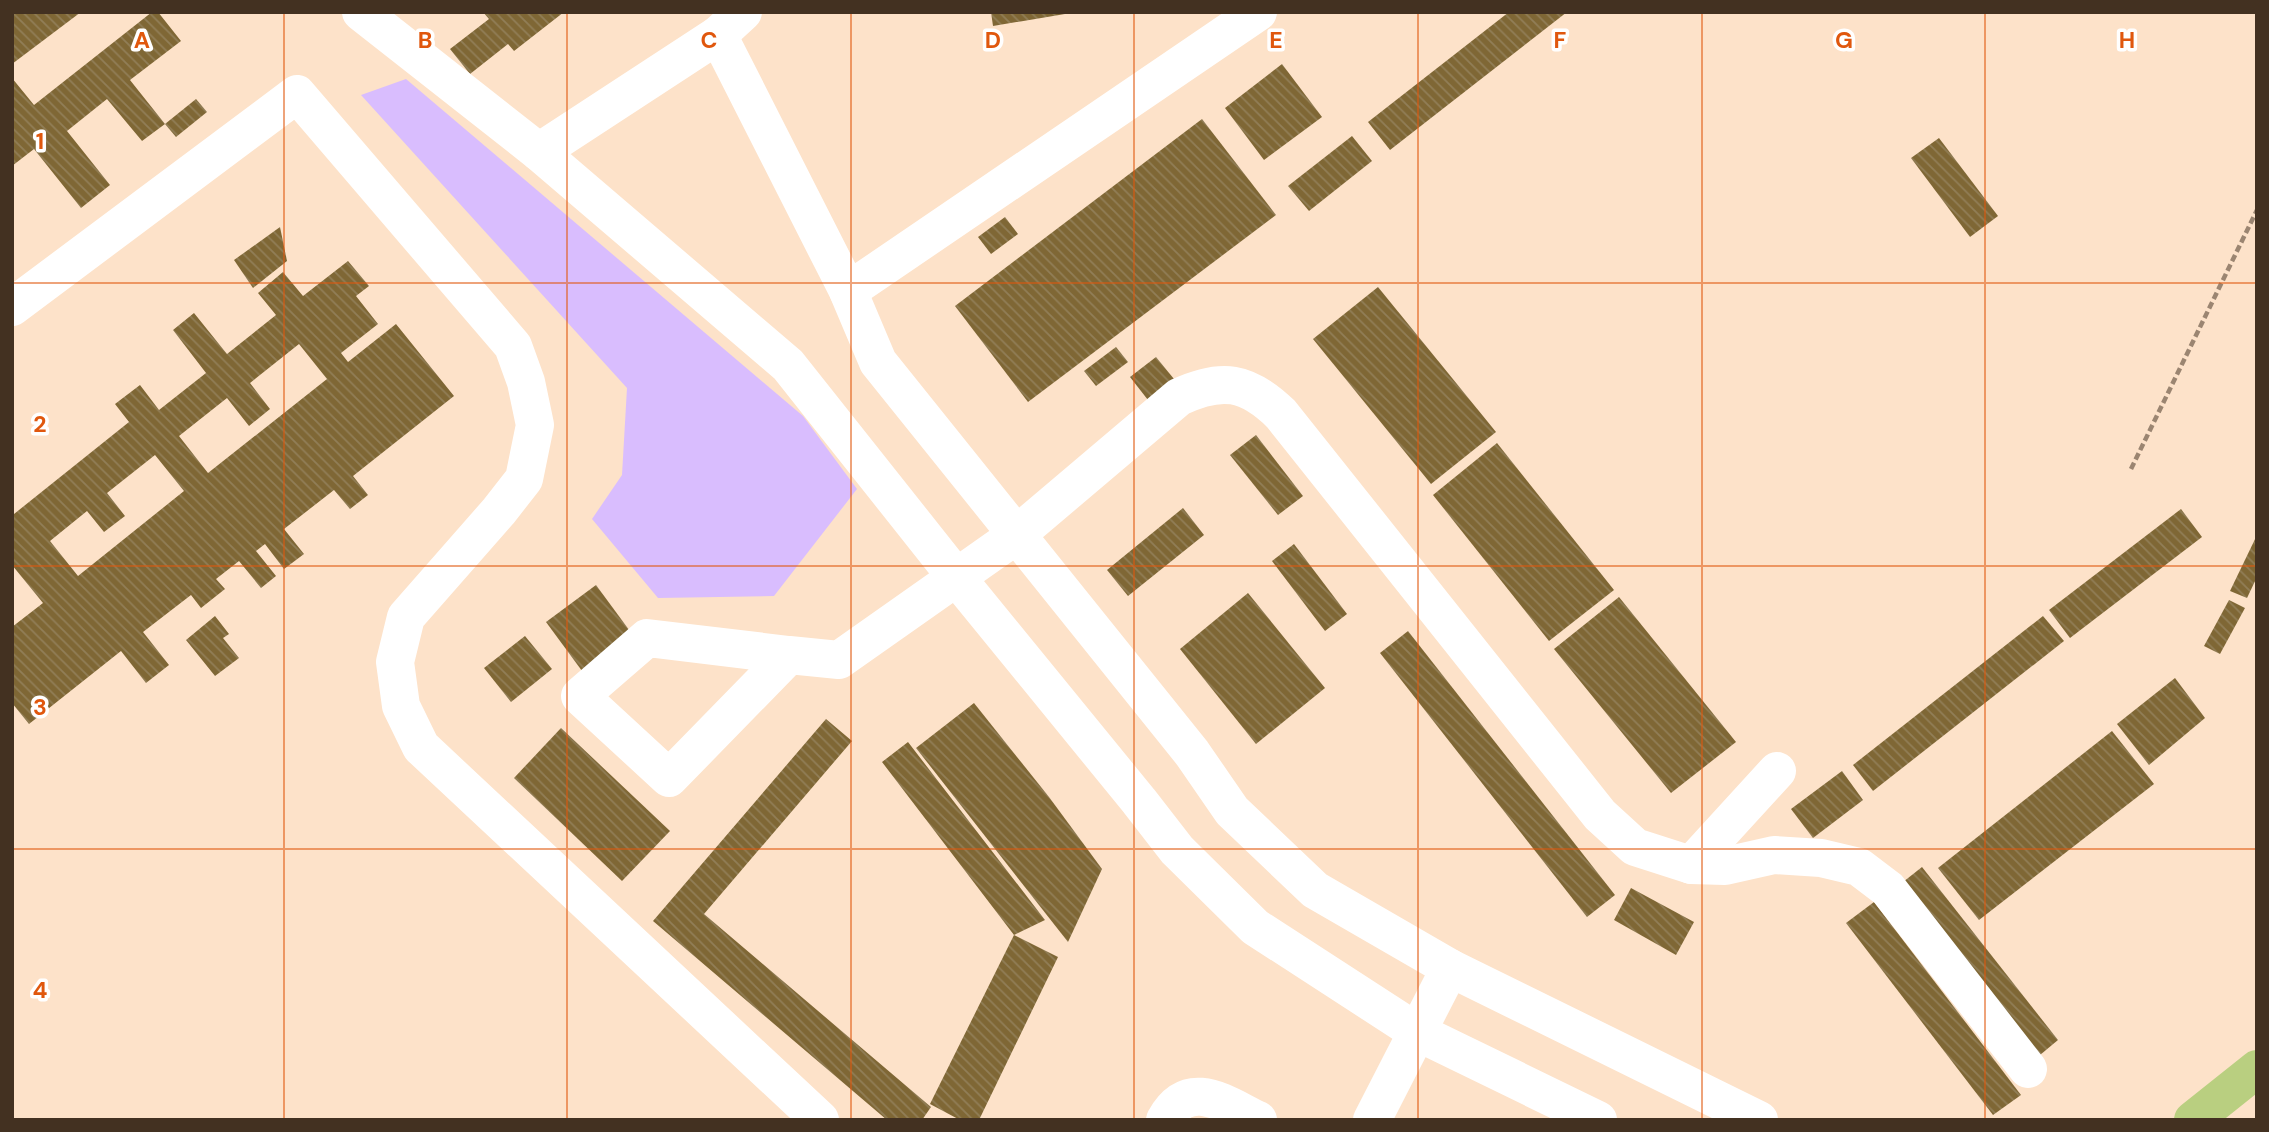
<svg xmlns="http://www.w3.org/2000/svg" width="2269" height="1132" font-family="'DM Sans',sans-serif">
	<defs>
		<pattern id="building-back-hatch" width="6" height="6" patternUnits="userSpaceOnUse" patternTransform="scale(1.75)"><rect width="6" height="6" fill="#7f6735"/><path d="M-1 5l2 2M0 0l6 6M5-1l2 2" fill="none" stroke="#917e57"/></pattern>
	</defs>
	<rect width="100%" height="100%" fill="#fde2c9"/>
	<!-- green -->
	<path fill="#d9bdfe" d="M406,79L803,416L857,489L774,596L658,598L592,519L622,475L627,388L361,95Z"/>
	<!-- building -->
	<g fill="url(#building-back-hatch)" fill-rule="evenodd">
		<path d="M12,12H81L12,64Z"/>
		<path d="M152,12H158L181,41L130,80L165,124L142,141L107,99L67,131L110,185L81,208L34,149L12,166V126L14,124L12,122V78L34,105Z"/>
		<path d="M483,12H564L514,51L508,44L470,74L450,49L489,19Z"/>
		<path d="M991,12H1065V14L993,26Z"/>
		<path d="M1509,12H1567L1390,150L1368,122Z"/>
		<path d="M1282,64L1322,117L1264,160L1225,108Z"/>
		<path d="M196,99L207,112L176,137L165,124Z"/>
		<path d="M1202,119L1276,215L1028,402L955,306Z"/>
		<path d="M1352,136L1372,161L1309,211L1288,186Z"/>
		<path d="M1939,138L1998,216L1970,237L1911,158Z"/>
		<path d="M1005,217L1018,234L991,254L978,237Z"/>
		<path d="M280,227L287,261L253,288L234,260Z"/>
		<path d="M348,261L369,286L356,296L378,324L341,353L348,362L396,324L454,396L353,476L368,495L350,509L334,490L284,529L304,554L284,569L265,544L256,551L276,576L261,588L239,561L216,579L225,589L201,608L191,595L143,632L169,665L146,683L121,651L29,724L12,703V627L43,603L12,565V511L14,514L129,422L115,404L140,385L159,410L206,373L173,330L194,313L227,354L276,315L258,293L283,272L303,296ZM299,344L327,379L208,473L179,436L227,398L249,426L270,409L250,383ZM155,455L184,491L78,576L50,541L87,511L104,532L125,516L107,493Z"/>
		<path d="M1378,287L1496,432L1431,484L1313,339Z"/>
		<path d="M1116,347L1128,362L1096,386L1084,371Z"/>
		<path d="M1156,357L1174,379L1148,400L1130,377Z"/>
		<path d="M1256,435L1303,496L1278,515L1230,455Z"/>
		<path d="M1497,443L1614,590L1549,641L1433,495Z"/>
		<path d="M1183,508L1204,535L1128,596L1107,570Z"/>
		<path d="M2181,509L2202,537L2070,638L2049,610Z"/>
		<path d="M2257,535V577L2247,598L2230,591Z"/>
		<path d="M1294,544L1347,614L1325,631L1272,561Z"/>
		<path d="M596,585L635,638L585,675L546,622Z"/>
		<path d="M1248,593L1325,688L1256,744L1180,649Z"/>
		<path d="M1619,597L1736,742L1671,793L1554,649Z"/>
		<path d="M2229,600L2245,608L2220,654L2204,646Z"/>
		<path d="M215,616L229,634L223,638L239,658L215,676L186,640Z"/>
		<path d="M2043,616L2064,641L1873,791L1853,765Z"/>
		<path d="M1408,631L1615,895L1587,917L1380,653Z"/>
		<path d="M525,636L552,669L511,702L484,668Z"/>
		<path d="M2175,678L2205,718L2149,765L2117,724Z"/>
		<path d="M974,703L1049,797L1102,869L1068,942L916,748Z"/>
		<path d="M826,719L852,741L704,914L931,1107L922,1120H887L653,921Z"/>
		<path d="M561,728L670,831L622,881L514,778Z"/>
		<path d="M2112,731L2154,784L1979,920L1938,868Z"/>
		<path d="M908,742L1045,920L1014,935L1058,957L979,1120H960L930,1104L1014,935L882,762Z"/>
		<path d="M1842,771L1863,800L1813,838L1791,809Z"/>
		<path d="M1922,867L2058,1040L2034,1060L1898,886Z"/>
		<path d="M1631,888L1694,922L1676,955L1614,920Z"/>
		<path d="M1874,902L2021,1095L1993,1115L1846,923Z"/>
	</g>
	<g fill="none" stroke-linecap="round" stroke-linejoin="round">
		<!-- path -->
		<path stroke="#9b8571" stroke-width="4.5" stroke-dasharray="7 3.5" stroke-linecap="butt" d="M2131,469L2257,210"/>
		<!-- minor -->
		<g stroke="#fff" stroke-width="38">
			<path d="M361,12L539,152"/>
			<path d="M718,35L743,12"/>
			<path d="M848,291L1258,12"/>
			<path d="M12,307L297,94L513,346L526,382L535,425L524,479L499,511L406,617L395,662L401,706L421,747L820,1120"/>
			<path d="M789,655L647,638L580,696L669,778L789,655L839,660L1015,536L1179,397C1222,377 1247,381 1281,414L1600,815L1635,847L1691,865L1725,866L1774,855L1821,858L1859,867L1888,889L2028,1069"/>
			<path d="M1691,865L1777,771"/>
			<path d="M1165,1120C1189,1076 1226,1105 1258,1120"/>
			<path d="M1372,1120L1450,968"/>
			<path d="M1598,1120L1417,1032L1255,927L1177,850L1139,801L957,578L788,365L539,152L718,35L848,291L878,362L1192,753L1232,811L1315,890L1450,968L1759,1120"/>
		</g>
		<!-- major -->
		<path stroke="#b9cf80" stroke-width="38" d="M2193,1120L2257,1069"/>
	</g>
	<!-- grid -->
	<path fill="none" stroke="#e0570d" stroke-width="2" stroke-opacity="0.55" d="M284,12V1120M567,12V1120M851,12V1120M1134,12V1120M1418,12V1120M1702,12V1120M1985,12V1120M12,283H2257M12,566H2257M12,849H2257"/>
	<g font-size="23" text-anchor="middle" font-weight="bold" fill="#e0570d" stroke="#fff" stroke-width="7" stroke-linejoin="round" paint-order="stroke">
		<text x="142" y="48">A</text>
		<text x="425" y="48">B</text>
		<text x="709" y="48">C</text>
		<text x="993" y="48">D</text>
		<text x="1276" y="48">E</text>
		<text x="1560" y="48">F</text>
		<text x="1844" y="48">G</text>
		<text x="2127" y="48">H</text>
		<text x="40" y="149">1</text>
		<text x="40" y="432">2</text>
		<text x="40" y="715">3</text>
		<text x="40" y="998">4</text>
	</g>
	<!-- border -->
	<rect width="2269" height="1132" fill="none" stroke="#433121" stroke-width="28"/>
</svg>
